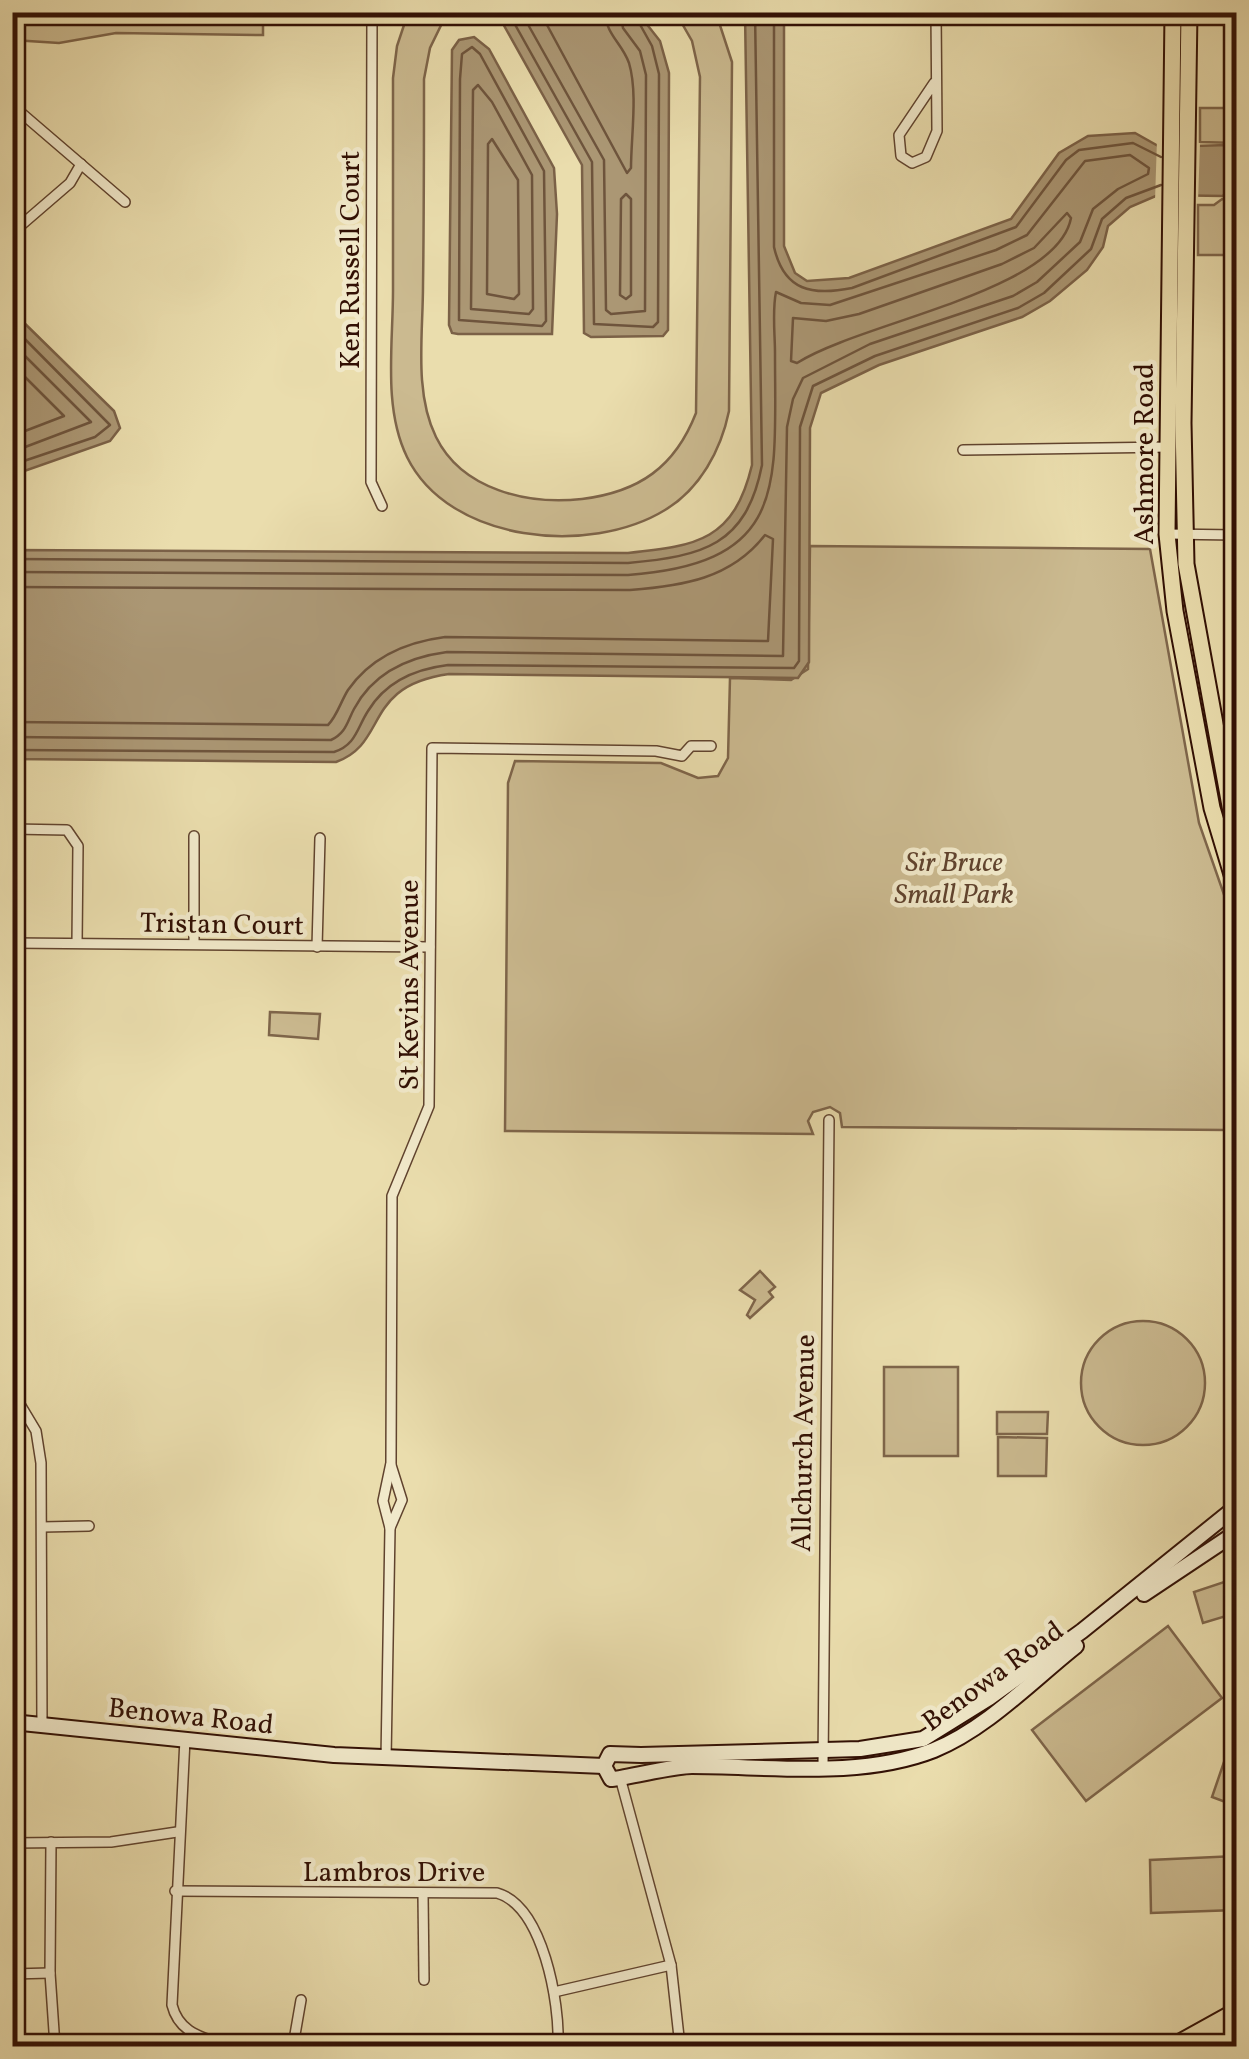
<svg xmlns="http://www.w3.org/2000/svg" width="1249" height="2059" font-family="Vollkorn,serif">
	<rect width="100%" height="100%" fill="#eaddad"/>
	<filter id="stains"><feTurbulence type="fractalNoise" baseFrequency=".002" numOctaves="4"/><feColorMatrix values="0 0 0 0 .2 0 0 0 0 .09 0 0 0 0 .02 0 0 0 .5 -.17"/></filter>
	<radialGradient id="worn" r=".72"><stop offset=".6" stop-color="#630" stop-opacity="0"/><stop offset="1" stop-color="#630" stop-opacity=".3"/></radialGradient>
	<!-- green -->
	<g fill="#cbba90" stroke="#7e654a" stroke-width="2.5">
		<path d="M12,13H263V35L116,33L59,43L13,40Z"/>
		<path d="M408,13H447L430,48L424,79C424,148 424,217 423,286C423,334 414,393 436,437C462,490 528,505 582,499C639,492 675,467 696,413L700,77L692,41L676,13H716L732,62L729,411C721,450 700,489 665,510C590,556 449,543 407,457C383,408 393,345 393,291C393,220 393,149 393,78L397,46Z"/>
		<path d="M1200,108H1236V143L1200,142Z"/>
		<path d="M1222,199L1236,203V255H1198V205H1214Z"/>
		<path d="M810,546L1150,549L1199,823L1228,906L1226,1130L842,1127L840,1113L830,1107L813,1112L808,1121L813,1134L505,1131L508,783L515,761L661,763L698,778L718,776L728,758L730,678L791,680L808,669Z"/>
		<path d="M270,1012L320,1014L318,1039L269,1035Z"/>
		<path d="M760,1271L775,1287L769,1292L773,1297L750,1318L747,1315L755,1300L740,1290Z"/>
		<circle cx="1143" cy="1383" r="62"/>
		<rect x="884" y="1367" width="74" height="89"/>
		<path d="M997,1412H1048L1047,1434H997Z"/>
		<path d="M998,1437L1047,1438L1046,1476H998Z"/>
		<path d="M1224,1582L1233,1614L1203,1623L1194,1592Z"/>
		<path d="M1168,1626L1222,1698L1086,1801L1032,1730Z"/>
		<path d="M1236,1727V1806L1212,1797Z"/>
		<path d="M1236,1856V1910L1151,1913L1150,1860Z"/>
	</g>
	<!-- water -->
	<g fill="#ab9774" stroke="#7b6147" stroke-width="2.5">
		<path d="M497,13H638L660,41L669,73L668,330L663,336L591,337L584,333L582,165Z"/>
		<path d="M745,13H784V246L795,273L807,281L849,278L1011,219L1059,153L1088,136L1135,133L1160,147L1227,145L1231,182L1223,196L1158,195L1130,207L1108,226L1103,247L1087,270L1050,301L1022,317L879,365L821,393L810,428L809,662L798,678L449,674C362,686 389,743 336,762L13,759V550L628,553C698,546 734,540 752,465Z"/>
		<path d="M474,37L489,49L554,168L557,214L552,334H458L452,333L449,325L452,50L459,40Z"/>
		<path d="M13,312L114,411L120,428L110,441L13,475Z"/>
	</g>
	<!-- pier -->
	<path fill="#eaddad" d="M1157,139L1200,143L1198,202L1155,201Z"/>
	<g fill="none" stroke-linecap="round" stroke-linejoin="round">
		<!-- shore -->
		<g stroke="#6e543c" stroke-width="2.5">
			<path d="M508,12L592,162L594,324L653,327L658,322L659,74L652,46L633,12"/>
			<path d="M521,12L604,160L606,310L611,314L645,311L646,75L640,51L623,28L620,12"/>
			<path d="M540,12L627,173L631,168C631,137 638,93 629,63C622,43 606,35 605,12"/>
			<path d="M774,12V247C784,291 812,296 852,288L1016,227L1066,160L1079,150L1133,143L1161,157"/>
			<path d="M472,47L480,54L544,171L546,321L542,326L459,320L460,79L462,54Z"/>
			<path d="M478,85L492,102L532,175L533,309L529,314L471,309L473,90Z"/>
			<path d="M492,139L518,180L519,294L514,299L487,294L488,144Z"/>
			<path d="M626,194L631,199V295L626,299L620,295L621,199Z"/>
			<path d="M1067,213L1071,218C1057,292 861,322 797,363L791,361L793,318L826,321L859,314L1002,264L1034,248Z"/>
			<path d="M12,326L110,425L95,437L12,465"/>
			<path d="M12,343L91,422L12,452"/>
			<path d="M12,364L64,416L12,436"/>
			<path d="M12,559L628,563C703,556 746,546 762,465L755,12"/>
			<path d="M12,572L628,575C789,563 775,486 775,353C775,334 772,311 776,292L801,303L830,305L996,250L1027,235L1085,161L1130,155L1149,168L1148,174L1118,189L1093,209L1080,242L1037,282L1013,296L870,344L803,378L793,399L787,427L783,656L447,652C409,657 373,673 354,709C347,722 346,733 331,740L12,737"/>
			<path d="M12,587L630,590C682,586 731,579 765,535L773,539L768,641L445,637C406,642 371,657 348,690C341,701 337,716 328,725L12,722"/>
			<path d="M12,750L334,752C356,745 357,728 368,711C386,681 415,669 448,665L794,668L799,661L800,427L813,386L875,356L1018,308L1044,293L1091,249L1102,219L1126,198L1161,185"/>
		</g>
		<!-- street casing -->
		<g stroke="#60432e" stroke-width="12">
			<g id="street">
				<path d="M372,12L371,482L382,506"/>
				<path d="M934,83L899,135L901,156L912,163L926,157L937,131L936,12"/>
				<path d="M12,105L125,202"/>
				<path d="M12,233L70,183L81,164"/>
				<path d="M963,450L1170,447"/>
				<path d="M1167,534L1236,535"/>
				<path d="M12,829L67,830L78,846L77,943"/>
				<path d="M12,943L430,947"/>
				<path d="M194,943V836"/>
				<path d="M317,947L320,838"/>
				<path d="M12,1391L36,1431L41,1463L42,1726"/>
				<path d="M42,1527L89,1526"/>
				<path d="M390,1528L402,1500L391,1465"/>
				<path d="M185,1739L172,2005C179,2033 202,2037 227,2046"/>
				<path d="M386,1759L390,1528L383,1501L391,1463L392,1196L429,1106L432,748L656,751L682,756L691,746H711"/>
				<path d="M823,1766L829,1120"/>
				<path d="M621,1781L671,1965L680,2046"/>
				<path d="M51,1842L50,1973L55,2046"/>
				<path d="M12,1843L111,1842L177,1832"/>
				<path d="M175,1891L497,1893C543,1906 560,2003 558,2046"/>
				<path d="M423,1894L424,1980"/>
				<path d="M12,1974L50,1973"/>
				<path d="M554,1992L671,1965"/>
				<path d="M293,2046L301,2000"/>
			</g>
		</g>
		<!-- secondary casing -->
		<g stroke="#321004" stroke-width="18">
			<g id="secondary">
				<path d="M1144,1594L1231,1536"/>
				<path d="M12,1722L334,1755L604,1766"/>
				<path d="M604,1766L610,1754L641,1755L860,1749L923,1739L989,1698L1082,1631L1236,1507"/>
				<path d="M604,1766L611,1779C617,1780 672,1766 692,1766C769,1766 860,1779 934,1750C986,1729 1032,1681 1076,1646"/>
			</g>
		</g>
		<!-- primary casing -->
		<g stroke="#321004" stroke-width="19">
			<g id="primary">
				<path d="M1173,12L1167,534L1175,611L1212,808L1236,888"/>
				<path d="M1189,12L1183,423L1186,564L1236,839"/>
				<path d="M1173,2046L1236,2011"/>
				<path d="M1201,2046L1236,2027"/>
			</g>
		</g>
		<!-- street -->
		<use href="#street" stroke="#f1e9ca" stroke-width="9"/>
		<!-- secondary -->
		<use href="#secondary" stroke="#f1e9ca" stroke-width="14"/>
		<!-- primary -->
		<use href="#primary" stroke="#eaddad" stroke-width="15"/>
	</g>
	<g text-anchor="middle" stroke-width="9" stroke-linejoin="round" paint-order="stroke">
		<!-- street labels -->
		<g font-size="28" fill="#321004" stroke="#f1e9ca">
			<text transform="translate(349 260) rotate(-90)" y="10">Ken Russell Court</text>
			<text transform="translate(1143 454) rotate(-90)" y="10">Ashmore Road</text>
			<text transform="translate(222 923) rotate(1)" y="10">Tristan Court</text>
			<text transform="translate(408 985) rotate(-90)" y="10">St Kevins Avenue</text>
			<text transform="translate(802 1443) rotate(-89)" y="10">Allchurch Avenue</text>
			<text transform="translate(992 1675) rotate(-36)" y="10">Benowa Road</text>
			<text transform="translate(191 1715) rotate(6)" y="10">Benowa Road</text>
			<text x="394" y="1881">Lambros Drive</text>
		</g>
		<!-- park labels -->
		<g font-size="28" font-style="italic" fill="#60432e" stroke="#f1e9ca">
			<text x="954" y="871">Sir Bruce<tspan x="954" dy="32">Small Park</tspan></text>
		</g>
	</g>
	<!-- margin -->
	<rect width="1249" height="2059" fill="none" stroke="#eaddad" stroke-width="50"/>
	<rect x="15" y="15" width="1219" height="2029" fill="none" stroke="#321004" stroke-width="5"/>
	<rect x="25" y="25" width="1199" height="2009" fill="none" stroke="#321004" stroke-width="2.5"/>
	<rect width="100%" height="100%" filter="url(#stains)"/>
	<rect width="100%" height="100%" fill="url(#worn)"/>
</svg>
